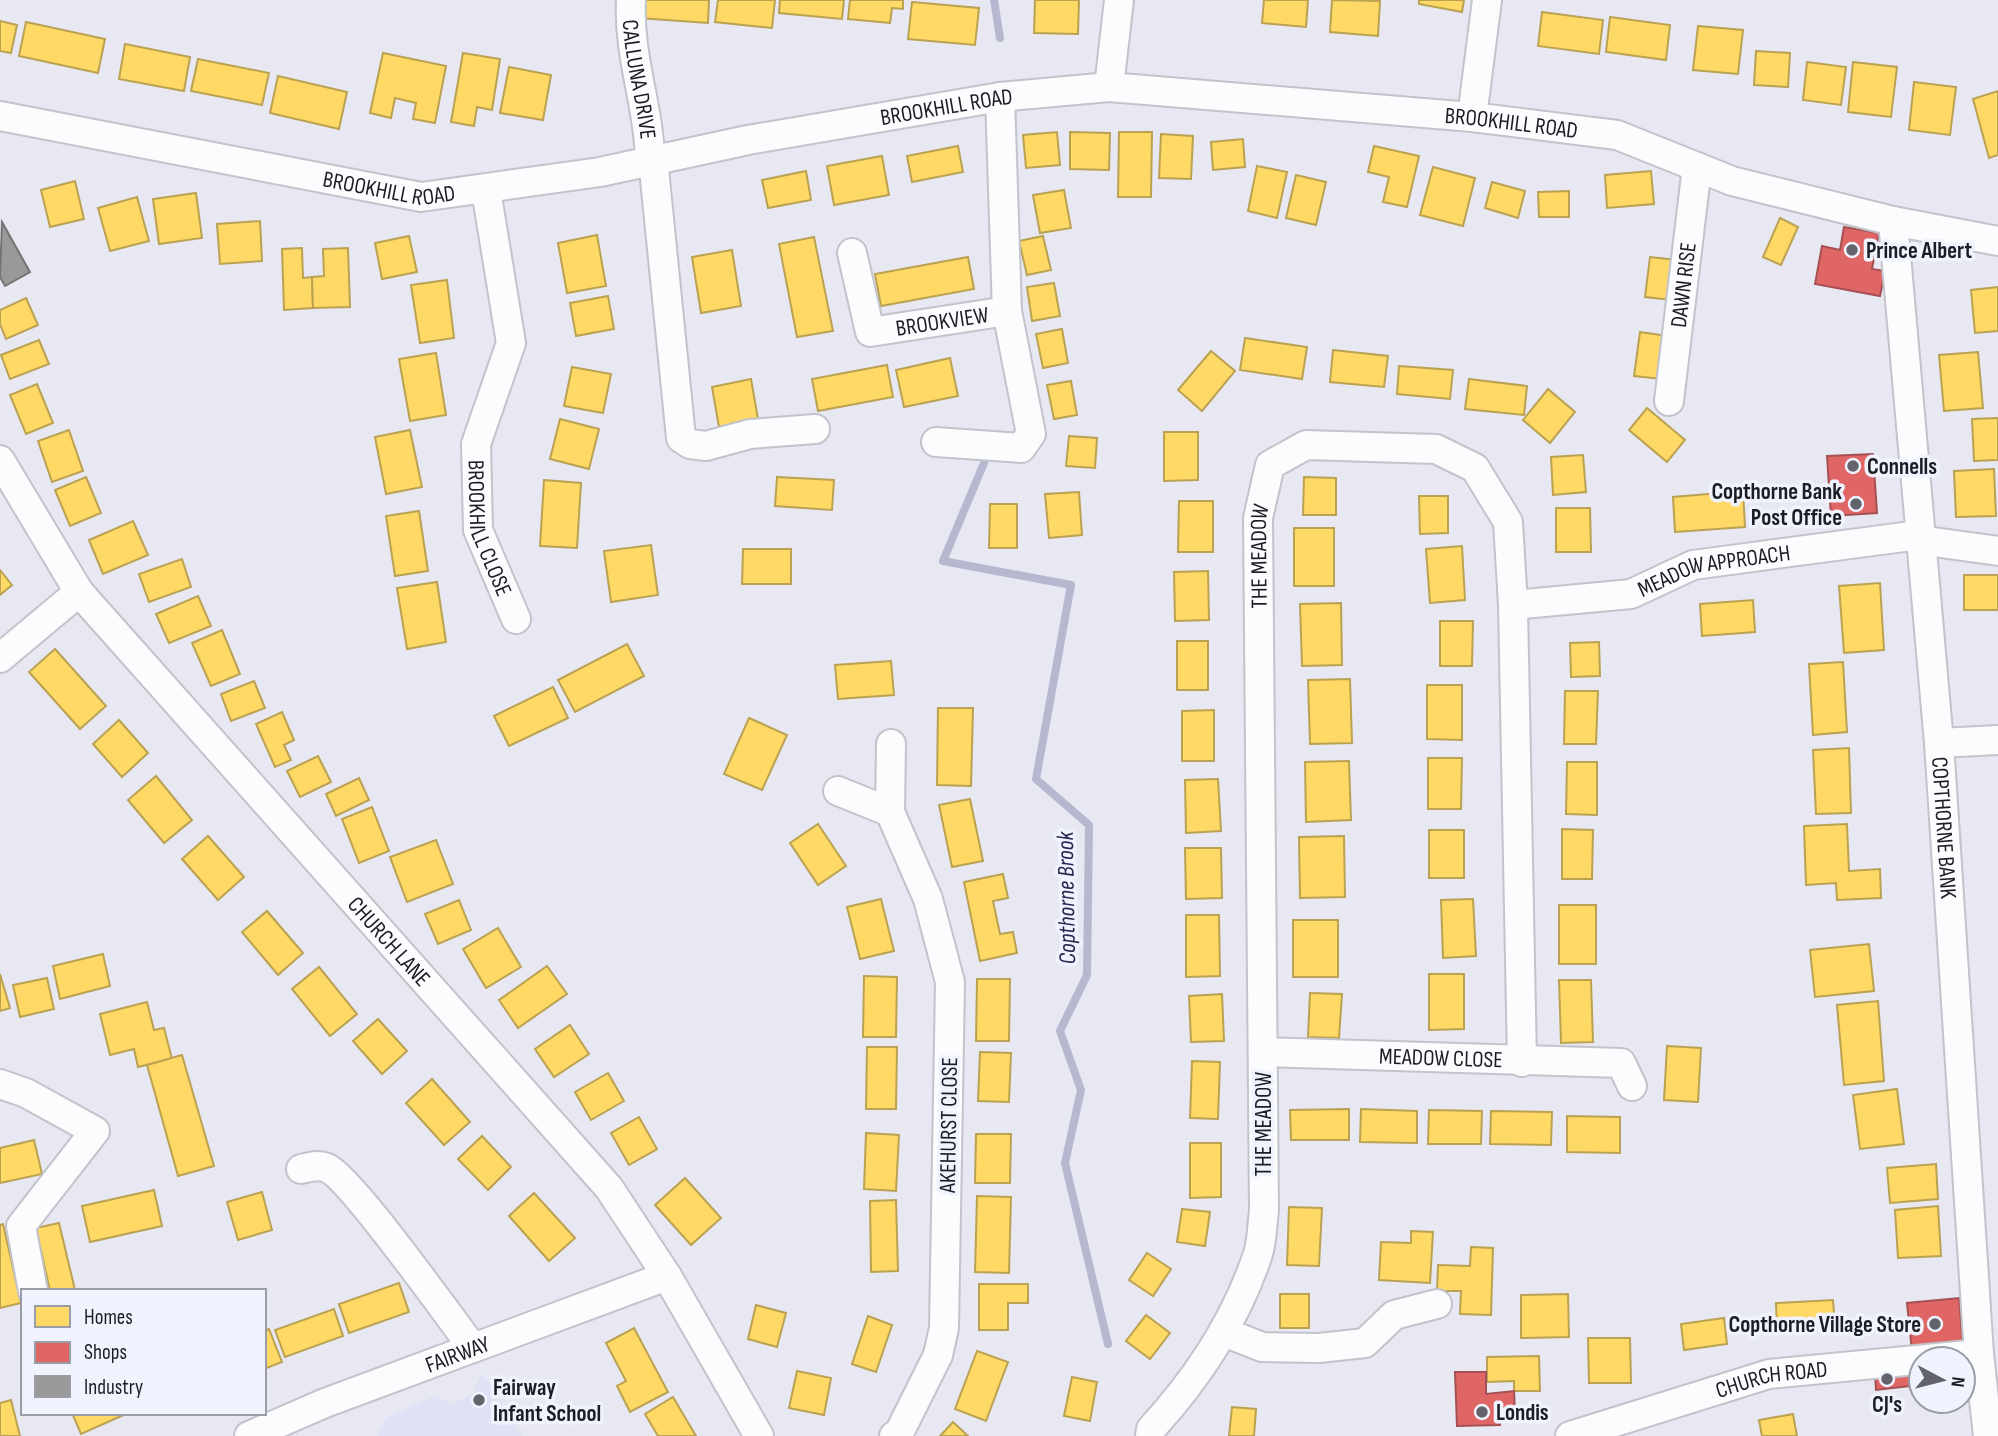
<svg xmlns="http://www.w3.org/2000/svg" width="1998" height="1436" font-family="'Sofia Sans Condensed',sans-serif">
	<rect width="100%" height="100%" fill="#e7e8f2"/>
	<!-- built -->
	<path fill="#dfe2f5" d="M482,1373L522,1436H377L386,1418L434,1396L452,1404L472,1394Z"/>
	<!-- homes -->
	<g fill="#ffd966" stroke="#bba152" stroke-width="2">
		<path d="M640,0H709L708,23L639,18Z"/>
		<path d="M718,0H775L772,28L715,22Z"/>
		<path d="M780,0H844L842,19L779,13Z"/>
		<path d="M850,0H903V9L892,8L890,23L848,19Z"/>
		<path d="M1035,0H1079L1078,34L1034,33Z"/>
		<path d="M1264,0H1308L1306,27L1262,23Z"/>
		<path d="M1332,0L1380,1L1378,36L1330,32Z"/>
		<path d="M1419,0H1464L1462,12L1419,4Z"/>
		<path d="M912,2L979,8L975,45L908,39Z"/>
		<path d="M1542,12L1603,20L1599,54L1538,46Z"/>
		<path d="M1610,17L1670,25L1666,60L1606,52Z"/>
		<path d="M0,21L17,25L11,53L0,51Z"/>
		<path d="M26,22L105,39L98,73L19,56Z"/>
		<path d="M1698,26L1743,30L1738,74L1693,70Z"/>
		<path d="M125,44L190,57L184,91L119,79Z"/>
		<path d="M1756,51L1790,53L1788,87L1754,85Z"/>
		<path d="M383,53L446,66L435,123L413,119L416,103L395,98L391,118L370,113Z"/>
		<path d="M463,53L500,59L492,110L477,107L474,126L451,122Z"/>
		<path d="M198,59L269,73L262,105L191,91Z"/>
		<path d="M1807,62L1846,67L1841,105L1803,100Z"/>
		<path d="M1853,62L1897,67L1891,117L1848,112Z"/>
		<path d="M509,67L551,75L543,120L500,113Z"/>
		<path d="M278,76L347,92L339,129L270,113Z"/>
		<path d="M1914,82L1956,87L1950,135L1909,130Z"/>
		<path d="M1998,91V155L1989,158L1973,99Z"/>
		<path d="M1057,132L1060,165L1026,168L1023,135Z"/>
		<path d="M1070,132L1110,133L1109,170L1070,169Z"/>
		<path d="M1119,132H1152L1151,197H1118Z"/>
		<path d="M1161,134L1193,136L1191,179L1159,178Z"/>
		<path d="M1243,139L1245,167L1213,170L1211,142Z"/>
		<path d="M958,146L963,172L912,182L907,156Z"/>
		<path d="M1374,146L1419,156L1407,207L1383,202L1389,177L1368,172Z"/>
		<path d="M882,156L889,195L834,205L827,166Z"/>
		<path d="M1257,166L1287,172L1277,218L1248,211Z"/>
		<path d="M1433,167L1475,178L1463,226L1420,215Z"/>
		<path d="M806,171L811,200L768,208L762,180Z"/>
		<path d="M1651,171L1654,204L1607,208L1605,175Z"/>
		<path d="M1296,175L1326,182L1316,225L1286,218Z"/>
		<path d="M75,181L84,219L50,227L41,190Z"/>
		<path d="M1492,182L1525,191L1518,218L1485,208Z"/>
		<path d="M1064,190L1071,228L1040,233L1033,195Z"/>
		<path d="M1569,191V217H1539L1538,192Z"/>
		<path d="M196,193L202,238L159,244L153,199Z"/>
		<path d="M137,197L149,241L110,251L98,208Z"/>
		<path d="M1780,218L1798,227L1781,265L1763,257Z"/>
		<path d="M260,221L262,261L220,264L217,224Z"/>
		<path d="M597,235L606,286L567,293L558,243Z"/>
		<path d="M409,236L417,272L382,279L375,243Z"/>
		<path d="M1043,236L1051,270L1027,275L1019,241Z"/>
		<path d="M814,237L833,331L797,337L779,244Z"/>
		<path d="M302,248L303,278L312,277L313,308L284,310L282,249Z"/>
		<path d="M348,248L350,307L313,308L312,277L324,276L323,249Z"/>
		<path d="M732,250L741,306L701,313L692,257Z"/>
		<path d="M968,257L974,289L881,306L875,274Z"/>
		<path d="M1650,257L1676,260L1671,300L1645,297Z"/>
		<path d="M447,280L454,338L420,343L411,285Z"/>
		<path d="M1054,283L1060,316L1032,321L1027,287Z"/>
		<path d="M1998,287V331L1975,333L1971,290Z"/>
		<path d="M608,296L614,329L576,336L570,303Z"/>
		<path d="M26,298L38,325L6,339L0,324V310Z"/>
		<path d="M1062,329L1068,363L1043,368L1036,334Z"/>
		<path d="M1640,332L1668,336L1662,379L1634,376Z"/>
		<path d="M1245,338L1307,347L1302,379L1240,370Z"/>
		<path d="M39,340L49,364L10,379L1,355Z"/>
		<path d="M1333,350L1388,356L1384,387L1330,382Z"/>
		<path d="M1211,351L1235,371L1202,411L1178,390Z"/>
		<path d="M1978,352L1983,408L1944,411L1939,355Z"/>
		<path d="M436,353L446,415L410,421L399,359Z"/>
		<path d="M950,358L958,396L904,407L896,370Z"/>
		<path d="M887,365L893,397L818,411L812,379Z"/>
		<path d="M1399,366L1453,370L1450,399L1397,394Z"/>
		<path d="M572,367L611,374L603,413L564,406Z"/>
		<path d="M751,379L758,419L719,427L712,387Z"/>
		<path d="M1469,379L1527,386L1524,415L1465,409Z"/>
		<path d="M1071,381L1077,415L1054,419L1047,385Z"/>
		<path d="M37,384L53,423L26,434L10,395Z"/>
		<path d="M1548,389L1575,412L1550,443L1523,420Z"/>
		<path d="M1647,408L1685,440L1667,462L1629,430Z"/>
		<path d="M1998,418V460L1974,461L1972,419Z"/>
		<path d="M560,419L599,429L589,469L550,459Z"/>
		<path d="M69,430L83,471L52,482L38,441Z"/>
		<path d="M410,430L422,487L386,494L375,437Z"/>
		<path d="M1164,432H1198V480L1164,481Z"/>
		<path d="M1069,436L1097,438L1095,468L1066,466Z"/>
		<path d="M1583,455L1586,492L1553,495L1551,457Z"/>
		<path d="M1994,469L1996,516L1956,517L1954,471Z"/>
		<path d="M86,477L101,513L70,526L55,490Z"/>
		<path d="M777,477L834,480L832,510L775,506Z"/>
		<path d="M1304,477L1336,478V515H1303Z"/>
		<path d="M544,480L581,483L577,548L540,546Z"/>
		<path d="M1743,491L1745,527L1675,532L1673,497Z"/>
		<path d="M1079,492L1082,535L1049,538L1045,494Z"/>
		<path d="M1419,496H1448V533L1420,534Z"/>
		<path d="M1179,501H1213V552H1178Z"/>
		<path d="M990,504H1017V548H989Z"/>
		<path d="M1556,508H1590L1591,552H1556Z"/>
		<path d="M419,511L428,571L395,576L386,516Z"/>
		<path d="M133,521L148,555L103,574L89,540Z"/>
		<rect x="1294" y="528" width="40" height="58"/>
		<path d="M651,545L658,595L611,602L604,551Z"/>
		<path d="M1462,546L1465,600L1430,603L1426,549Z"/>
		<path d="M743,549H791V584H742Z"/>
		<path d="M182,559L191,587L149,602L139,574Z"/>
		<path d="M0,570L12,585L0,595Z"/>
		<path d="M1208,571L1209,620L1175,621L1174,572Z"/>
		<rect x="1964" y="575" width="34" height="35"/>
		<path d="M437,582L446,642L407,649L397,588Z"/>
		<path d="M1880,583L1884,650L1844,653L1839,586Z"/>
		<path d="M198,596L211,626L169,643L156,614Z"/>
		<path d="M1753,600L1755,632L1702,636L1700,604Z"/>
		<path d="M1341,603L1342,665L1302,666L1300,604Z"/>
		<path d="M1440,621H1473L1472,666H1440Z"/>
		<path d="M222,630L240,674L211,686L192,643Z"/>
		<rect x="1177" y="641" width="31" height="49"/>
		<path d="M1599,642L1600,676L1571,677L1570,643Z"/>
		<path d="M627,644L644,676L575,712L558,680Z"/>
		<path d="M55,649L106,706L80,729L29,672Z"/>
		<path d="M891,661L894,695L838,699L835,665Z"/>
		<path d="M1843,662L1847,732L1813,735L1809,664Z"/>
		<path d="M1350,679L1352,743L1310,744L1308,680Z"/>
		<path d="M254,681L265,708L231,721L221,694Z"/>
		<path d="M1427,685H1462V740L1427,739Z"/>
		<path d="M553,687L568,718L509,746L494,716Z"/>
		<path d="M1565,691H1598L1596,744H1564Z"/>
		<path d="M938,708H973L971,786L937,785Z"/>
		<path d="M1214,710V761H1182V711Z"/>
		<path d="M282,712L294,740L284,745L291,760L275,767L256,724Z"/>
		<path d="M749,718L787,735L762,790L724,774Z"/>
		<path d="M119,720L148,753L122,777L93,744Z"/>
		<path d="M1849,748L1851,813L1816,814L1813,750Z"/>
		<path d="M318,756L331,782L300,797L287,771Z"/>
		<path d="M1428,758H1462L1461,809H1428Z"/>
		<path d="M1349,761L1351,820L1306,822L1305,762Z"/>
		<path d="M1567,762H1597V815L1566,814Z"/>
		<path d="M156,776L192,820L164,843L128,800Z"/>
		<path d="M359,778L369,800L336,816L326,794Z"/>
		<path d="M1218,779L1221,831L1186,833L1185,780Z"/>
		<path d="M970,799L983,861L952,867L939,805Z"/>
		<path d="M372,807L389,851L359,863L342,819Z"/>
		<path d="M818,824L846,866L818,885L790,843Z"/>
		<path d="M1847,824L1849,871L1880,869L1881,898L1837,900L1836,883L1806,885L1804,826Z"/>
		<path d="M1562,829L1593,830L1592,879H1562Z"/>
		<rect x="1429" y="830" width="35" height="48"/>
		<path d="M208,836L244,877L218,900L182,859Z"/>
		<path d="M1344,836L1345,897L1300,898L1299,837Z"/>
		<path d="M436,840L453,884L407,902L390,857Z"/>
		<path d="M1185,848H1221L1222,898L1186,899Z"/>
		<path d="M1003,874L1008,898L993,901L1000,934L1013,932L1017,953L980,961L964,882Z"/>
		<path d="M881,899L894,951L860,959L847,907Z"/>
		<path d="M1473,899L1476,956L1443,958L1441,900Z"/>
		<path d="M459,900L471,930L438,944L425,914Z"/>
		<rect x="1559" y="905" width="37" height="59"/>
		<path d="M267,911L303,953L278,975L242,932Z"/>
		<path d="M1186,915H1219L1220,976L1186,977Z"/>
		<rect x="1293" y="920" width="45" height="57"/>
		<path d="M498,928L521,967L486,988L463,949Z"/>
		<path d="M1869,944L1874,991L1815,997L1810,950Z"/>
		<path d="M103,954L110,986L60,999L53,966Z"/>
		<path d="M547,966L567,994L518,1028L499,1000Z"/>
		<path d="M319,967L357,1014L330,1036L292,989Z"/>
		<path d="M0,974L10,1008L0,1011Z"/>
		<path d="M1429,974H1464V1029L1429,1030Z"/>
		<path d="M864,976L897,977L896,1037H863Z"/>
		<path d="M47,978L54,1009L20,1017L13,985Z"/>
		<path d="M977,979H1010L1009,1041H976Z"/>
		<path d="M1559,980H1591L1593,1042L1561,1043Z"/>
		<path d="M1310,993L1342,994L1339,1038L1308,1037Z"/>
		<path d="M1222,994L1224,1041L1191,1042L1189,996Z"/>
		<path d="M1878,1001L1884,1081L1844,1085L1837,1005Z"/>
		<path d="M147,1002L154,1030L164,1028L172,1059L138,1067L134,1049L110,1055L100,1014Z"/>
		<path d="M378,1019L407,1051L382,1074L353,1041Z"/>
		<path d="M570,1025L589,1054L554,1077L535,1049Z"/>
		<path d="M1667,1046L1701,1048L1698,1102L1664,1100Z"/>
		<path d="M867,1047H897L896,1109H866Z"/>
		<path d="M980,1052L1011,1053L1009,1102L978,1101Z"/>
		<path d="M182,1055L214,1166L178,1176L147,1065Z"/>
		<path d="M1192,1061L1220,1062L1218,1119L1190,1118Z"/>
		<path d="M608,1073L624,1101L591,1120L575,1092Z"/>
		<path d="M432,1079L470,1122L444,1145L406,1103Z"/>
		<path d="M1897,1089L1904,1144L1860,1149L1853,1095Z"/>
		<path d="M1349,1109V1140H1291L1290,1110Z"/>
		<path d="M1361,1109L1417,1111V1143L1360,1142Z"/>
		<path d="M1429,1110L1482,1111L1481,1144H1428Z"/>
		<path d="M1491,1111L1552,1112L1551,1145L1490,1144Z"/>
		<path d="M1567,1116L1620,1117V1153L1567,1152Z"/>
		<path d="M639,1117L657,1149L629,1165L611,1133Z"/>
		<path d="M866,1133L899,1135L896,1191L864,1189Z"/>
		<path d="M976,1134H1011L1010,1183H975Z"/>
		<path d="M482,1136L511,1167L488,1190L458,1159Z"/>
		<path d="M34,1140L42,1174L0,1183V1148Z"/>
		<path d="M1190,1143H1221V1197L1190,1198Z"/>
		<path d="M1936,1164L1938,1199L1890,1203L1887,1168Z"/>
		<path d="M685,1178L721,1218L691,1245L655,1205Z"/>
		<path d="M154,1190L162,1226L90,1242L82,1206Z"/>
		<path d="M262,1192L272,1230L238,1240L227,1202Z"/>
		<path d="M534,1193L575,1238L549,1261L509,1216Z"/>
		<path d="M977,1196L1011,1197L1009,1273L975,1272Z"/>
		<path d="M896,1200L898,1271L871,1272L870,1201Z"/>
		<path d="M1938,1206L1941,1256L1898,1258L1895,1210Z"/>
		<path d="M1289,1207L1322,1208L1319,1266L1287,1265Z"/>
		<path d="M1182,1209L1210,1212L1205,1246L1177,1242Z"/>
		<path d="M59,1223L75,1290L70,1291H50L36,1228Z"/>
		<path d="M3,1224L21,1303L0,1308V1225Z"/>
		<path d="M1411,1231L1433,1232L1430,1283L1379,1280L1381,1242L1411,1243Z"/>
		<path d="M1471,1247L1493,1248L1491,1315L1460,1314L1461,1291H1437L1438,1265L1470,1266Z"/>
		<path d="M1147,1253L1171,1269L1153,1296L1129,1280Z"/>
		<path d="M399,1283L409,1312L349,1333L339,1304Z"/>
		<path d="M979,1284H1028V1303H1008V1330H979Z"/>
		<rect x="1280" y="1294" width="29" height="34"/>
		<path d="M1568,1294L1569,1337L1521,1338V1295Z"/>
		<path d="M1833,1300L1835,1325L1777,1328L1776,1303Z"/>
		<path d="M756,1305L786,1313L777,1347L748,1339Z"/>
		<path d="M334,1309L343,1336L285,1357L275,1330Z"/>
		<path d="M1146,1315L1170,1333L1150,1359L1126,1341Z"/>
		<path d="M868,1316L892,1325L876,1372L852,1364Z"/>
		<path d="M1724,1318L1727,1344L1684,1350L1681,1324Z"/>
		<path d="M634,1328L668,1392L630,1412L617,1386L626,1381L606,1343Z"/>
		<path d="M269,1329L282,1362L264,1369V1331Z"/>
		<path d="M1588,1338H1630L1631,1383H1589Z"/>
		<path d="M977,1351L1008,1362L986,1421L955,1409Z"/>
		<path d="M1539,1356L1540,1391H1514V1381L1487,1382V1357Z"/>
		<path d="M797,1371L831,1378L824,1415L789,1408Z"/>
		<path d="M1072,1377L1097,1382L1090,1421L1064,1416Z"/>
		<path d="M673,1397L696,1436H658L645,1414Z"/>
		<path d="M11,1400L20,1436H0V1403Z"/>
		<path d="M1232,1407L1256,1409L1254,1436H1229Z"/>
		<path d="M72,1413H128L81,1434Z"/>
		<path d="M1793,1414L1797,1436H1762L1759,1420Z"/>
		<path d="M953,1422L968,1436H940Z"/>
	</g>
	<!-- shops -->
	<g fill="#e06666" stroke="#a55052" stroke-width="2">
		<path d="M1844,227L1879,233L1872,269L1885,271L1880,296L1815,284L1822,246L1840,250Z"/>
		<path d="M1873,454L1877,513L1831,516L1827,456Z"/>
		<path d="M1959,1298L1963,1346L1912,1351L1907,1303Z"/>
		<path d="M1921,1368V1400L1919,1385L1876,1390L1875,1373Z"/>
		<path d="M1455,1372H1486V1394L1514,1391L1515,1411H1500V1425L1457,1426Z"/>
	</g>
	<!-- industry -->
	<path fill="#999" stroke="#747476" stroke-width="2" d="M2,222L30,272L5,286L0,277Z"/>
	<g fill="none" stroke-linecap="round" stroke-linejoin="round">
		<!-- stream -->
		<g stroke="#b5b8cf" stroke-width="8">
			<path d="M994,0L1000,38"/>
			<path d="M989,451L943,561L1071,585L1036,779L1089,825L1087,975L1060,1031L1081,1090L1065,1163L1108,1344"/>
		</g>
		<!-- minor casing -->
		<g stroke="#c2c3cb" stroke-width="32">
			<g id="minor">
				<path id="s1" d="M631,0C628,57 649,105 650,160"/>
				<path d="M1109,87L1119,0"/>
				<path id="s2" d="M0,116L421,197L600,172L748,140L1000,97L1109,87L1472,117L1617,135L1732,181L1893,221L1998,241"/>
				<path d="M1472,117L1487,0"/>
				<path d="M653,159L681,438L690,444L706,446L750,434L815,429"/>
				<path id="s3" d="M486,190L511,343L476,444L478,530L516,619"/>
				<path id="s4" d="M1893,221L1939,743L1979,1354L1988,1436"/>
				<path id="s5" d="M852,253L870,332L1007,311L1000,97"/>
				<path id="s6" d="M1669,401L1697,167"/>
				<path d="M936,442L1021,448L1031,434L1007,311"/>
				<path id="s7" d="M0,460L79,592L609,1188L667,1276L759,1436"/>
				<path d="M1919,540L1998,551"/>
				<path id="s8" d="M1513,605L1631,594L1693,565L1919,535"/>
				<path d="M0,658L79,592"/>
				<path d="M1939,743L1998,740"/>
				<path d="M891,744L890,812L928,899L950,982L944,1328L938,1355L899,1433L894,1436"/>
				<path d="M838,791L890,812"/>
				<path id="s9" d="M1263,1052L1621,1063L1632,1086"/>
				<path d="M0,1084L26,1093L95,1131L21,1226L33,1291"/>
				<path d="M301,1169C309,1167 318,1164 327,1168C350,1177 451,1319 473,1348"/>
				<path d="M1224,1332L1262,1347L1319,1348L1365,1343L1394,1315L1437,1304"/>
				<path id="s10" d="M249,1436L325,1403L667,1276"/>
				<path id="s11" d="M1150,1436L1151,1429C1198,1378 1236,1320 1258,1254C1262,1241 1262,1225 1264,1211L1258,518L1270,465L1306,445L1436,449L1475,468L1508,522L1513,605L1522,1062"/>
				<path id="s12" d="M1570,1436L1769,1374L1979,1354"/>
			</g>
		</g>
		<!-- minor -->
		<use href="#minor" stroke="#fbfcfd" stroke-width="28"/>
	</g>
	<!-- markers -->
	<g fill="#63646b" stroke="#f0f2fe" stroke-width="2.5">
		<circle cx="1852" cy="250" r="7"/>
		<circle cx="1853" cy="466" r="7"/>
		<circle cx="1856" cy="504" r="7"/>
		<circle cx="1935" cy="1324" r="7"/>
		<circle cx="1887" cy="1379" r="7"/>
		<circle cx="479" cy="1400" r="7"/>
		<circle cx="1482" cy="1412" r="7"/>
	</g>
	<g text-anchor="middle" stroke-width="7" stroke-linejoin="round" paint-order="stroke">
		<!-- street labels -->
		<g font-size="23" fill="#1c1d23" stroke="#f0f2fe">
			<text dy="8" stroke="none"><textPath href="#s1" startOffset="80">CALLUNA DRIVE</textPath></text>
			<text dy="8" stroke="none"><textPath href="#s2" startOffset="962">BROOKHILL ROAD</textPath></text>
			<text dy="8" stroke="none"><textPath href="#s2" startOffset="1530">BROOKHILL ROAD</textPath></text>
			<text dy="8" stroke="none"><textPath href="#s2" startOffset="396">BROOKHILL ROAD</textPath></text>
			<text dy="8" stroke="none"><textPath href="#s6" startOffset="117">DAWN RISE</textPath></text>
			<text dy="8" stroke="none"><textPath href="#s5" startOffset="154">BROOKVIEW</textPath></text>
			<text dy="8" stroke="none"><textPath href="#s3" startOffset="348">BROOKHILL CLOSE</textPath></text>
			<text dy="8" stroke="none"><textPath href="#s11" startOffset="912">THE MEADOW</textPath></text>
			<text dy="8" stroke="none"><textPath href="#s8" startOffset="206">MEADOW APPROACH</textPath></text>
			<text dy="8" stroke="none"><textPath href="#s4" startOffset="609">COPTHORNE BANK</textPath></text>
			<text dy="8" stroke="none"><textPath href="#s7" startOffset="621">CHURCH LANE</textPath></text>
			<text dy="8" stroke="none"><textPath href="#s9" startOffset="178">MEADOW CLOSE</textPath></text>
			<text transform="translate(1263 1124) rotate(-90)" y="8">THE MEADOW</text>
			<text transform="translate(948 1125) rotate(-89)" y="8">AKEHURST CLOSE</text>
			<text dy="8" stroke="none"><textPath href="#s10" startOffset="224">FAIRWAY</textPath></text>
			<text dy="8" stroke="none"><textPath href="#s12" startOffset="210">CHURCH ROAD</textPath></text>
		</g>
		<!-- poi labels -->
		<g font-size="23" font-weight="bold" fill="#1c1d23" stroke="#f0f2fe" text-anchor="start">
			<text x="1866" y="258">Prince Albert</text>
			<text x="1867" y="474">Connells</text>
			<text x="1842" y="499" text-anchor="end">Copthorne Bank<tspan x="1842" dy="26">Post Office</tspan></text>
			<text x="1921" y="1332" text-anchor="end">Copthorne Village Store</text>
			<text x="493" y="1395">Fairway<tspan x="493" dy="26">Infant School</tspan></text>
			<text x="1887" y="1412" text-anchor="middle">CJ's</text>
			<text x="1496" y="1420">Londis</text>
		</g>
		<!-- water labels -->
		<g font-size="24" font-style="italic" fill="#25274e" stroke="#f0f2fe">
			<text transform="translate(1066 898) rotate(-91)" y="8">Copthorne Brook</text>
		</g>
	</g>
	<!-- legend -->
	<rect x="21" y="1289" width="245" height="126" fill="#f0f2fe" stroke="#9b9da6" stroke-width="2"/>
	<rect x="35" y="1306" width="35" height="21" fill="#ffd966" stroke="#9b9da6" stroke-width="2"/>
	<text x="84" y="1324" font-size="21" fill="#1c1d23">Homes</text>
	<rect x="35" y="1342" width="35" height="21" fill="#e06666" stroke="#9b9da6" stroke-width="2"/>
	<text x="84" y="1359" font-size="21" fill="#1c1d23">Shops</text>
	<rect x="35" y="1376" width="35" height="21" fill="#999999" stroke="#9b9da6" stroke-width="2"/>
	<text x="84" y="1394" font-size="21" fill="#1c1d23">Industry</text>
	<!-- north arrow -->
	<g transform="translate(1942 1380) rotate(97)"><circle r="33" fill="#f0f2fe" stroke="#9b9da6" stroke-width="2"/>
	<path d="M0-5L12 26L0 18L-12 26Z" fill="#63646b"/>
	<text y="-10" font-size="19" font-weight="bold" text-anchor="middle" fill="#1c1d23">N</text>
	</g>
</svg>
